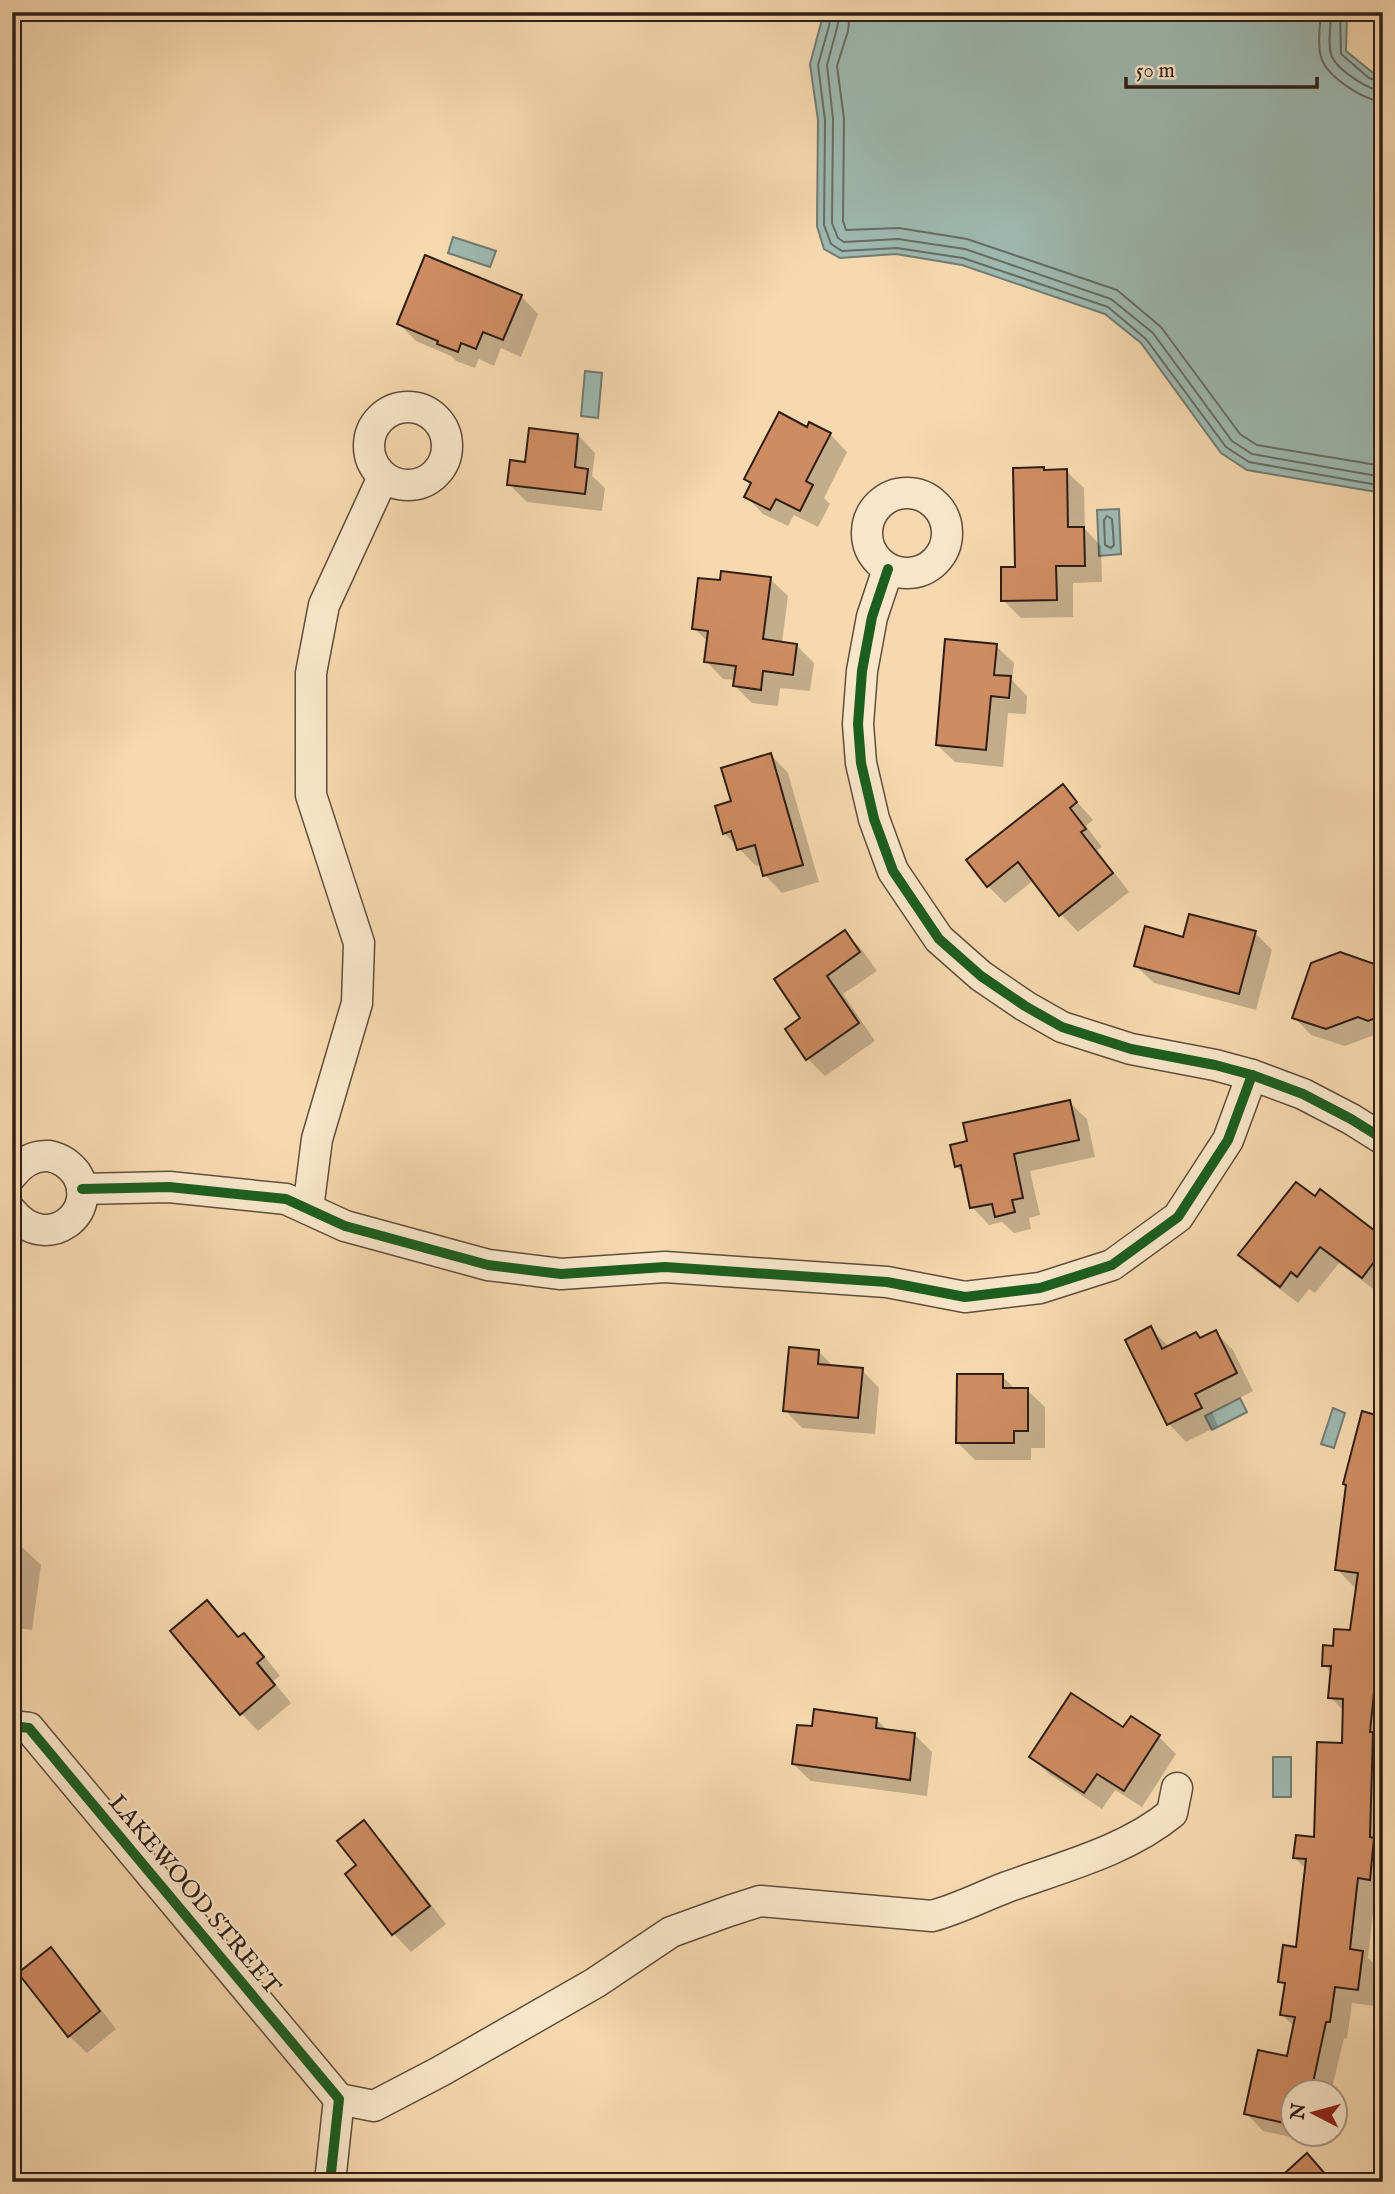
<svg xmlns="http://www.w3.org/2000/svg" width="1395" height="2194" font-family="'IM FELL English',serif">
	<rect width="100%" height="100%" fill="#f6d9ae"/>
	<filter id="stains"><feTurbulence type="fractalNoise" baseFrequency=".00286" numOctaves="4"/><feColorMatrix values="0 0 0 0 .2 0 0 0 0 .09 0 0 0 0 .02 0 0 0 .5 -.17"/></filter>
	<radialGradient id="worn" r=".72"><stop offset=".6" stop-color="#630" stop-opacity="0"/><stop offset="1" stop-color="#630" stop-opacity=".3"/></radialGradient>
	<!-- water -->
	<g fill="#9eb9b1" stroke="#727b73" stroke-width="2">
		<path d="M824,12H1347L1346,51L1372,72L1383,76V493L1247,470L1221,453L1141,343L1105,314L962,265L896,254L840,258L824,249L817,226L818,120L810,64Z"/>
		<path d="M453,237L496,251L490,267L448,253Z"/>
		<path d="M585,371L602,373L598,418L581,416Z"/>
		<path d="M1119,509L1121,554L1099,556L1097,510Z"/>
		<path d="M1240,1398L1247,1412L1212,1430L1205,1416Z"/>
		<path d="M1333,1408L1345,1413L1334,1448L1321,1444Z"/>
		<rect x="1273" y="1757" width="18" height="40"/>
	</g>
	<!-- shadow -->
	<g fill="#0003">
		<path d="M521,296L538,314L521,357L501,348L494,366L479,359L475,368L456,361L451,356L416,341L399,324Z"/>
		<path d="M808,429L830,434L847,452L824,498L830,504L818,527L794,515L788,526L763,514L746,496L752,484L746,479Z"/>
		<path d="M578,435L595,453L592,476L605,488L602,511L527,502L509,484L527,464Z"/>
		<path d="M1066,471L1084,488L1085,529L1101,546L1102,582L1073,583V617L1021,618L1003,600Z"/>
		<path d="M770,579L788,596L782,643L796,645L814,663L810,691L780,688L778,706L752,703L735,686L736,680L723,679L706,661L708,642L694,628L721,582Z"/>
		<path d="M996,646L1014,663L1012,680L1027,696L1026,714L1008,713L1003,767L955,762L937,745Z"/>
		<path d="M771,755L788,773L819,882L782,893L765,875L762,865L756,866L724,833L733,803Z"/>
		<path d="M1063,786L1093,820L1086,826L1102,847L1097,850L1129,892L1078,932L1061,914L1034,880L1005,903L988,886Z"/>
		<path d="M845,932L862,950L877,971L843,994L875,1041L825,1076L808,1059L803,1019Z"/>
		<path d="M1255,933L1272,950L1256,1010L1154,983L1136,966L1185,939Z"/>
		<path d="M1383,940V968L1374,943Z"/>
		<path d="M1383,969V1036L1377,1034L1345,1046L1311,1035L1294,1017Z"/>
		<path d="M1069,1102L1087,1119L1095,1157L1030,1171L1040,1215L1029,1218L1031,1229L1014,1233L1002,1222L989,1225L972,1207L965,1175L956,1166L969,1143Z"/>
		<path d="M1383,1239V1290L1380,1294L1339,1263L1315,1293L1309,1289L1298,1303L1257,1272L1240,1255Z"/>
		<path d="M1151,1329L1168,1346L1196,1334L1201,1339L1215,1332L1233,1350L1253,1391L1212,1412L1218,1426L1186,1442L1169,1424Z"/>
		<path d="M819,1352L834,1367L862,1370L879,1388L875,1434L802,1428L785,1410Z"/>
		<path d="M1002,1376L1016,1390H1027L1045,1407V1448H1031V1460H975L958,1443Z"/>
		<path d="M1383,1419V1896L1375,1895L1368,1958L1380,1970L1375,2006L1352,2003L1347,2039L1344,2038L1331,2092H1294V2134H1314L1312,2142L1263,2131L1246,2113L1288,2059L1295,2027L1282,2015L1286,1987L1280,1981L1298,1949L1306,1869L1295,1858L1315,1839L1344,1745L1345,1712L1330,1697L1332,1673L1324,1665L1334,1648L1352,1632L1358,1587H1354L1337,1569Z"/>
		<path d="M12,1546L23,1548L41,1565L32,1630L12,1627Z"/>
		<path d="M207,1602L240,1638L244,1635L261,1652L280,1676L273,1681L291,1703L258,1731L241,1713Z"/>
		<path d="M876,1719L888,1731L915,1735L932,1752L927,1796L811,1781L793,1764L814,1728Z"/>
		<path d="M1124,1730L1159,1737L1176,1754L1142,1807L1115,1790L1102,1809L1049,1774L1031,1757Z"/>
		<path d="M363,1823L381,1840L446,1924L411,1952L394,1934L347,1874L358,1866Z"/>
		<path d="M51,1950L68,1967L116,2029L87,2053L69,2036Z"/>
	</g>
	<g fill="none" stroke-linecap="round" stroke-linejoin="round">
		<!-- shore -->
		<g stroke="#666c64" stroke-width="2">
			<path d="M831,12L829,26L818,65L825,120L824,225L831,244L842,251L897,248L963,258L1108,307L1146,339L1226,447L1249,462L1383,486"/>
			<path d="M840,12L837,28L827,65L833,119L832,223L838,238L844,242L898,239L965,249L1111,299L1153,333L1232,441L1252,454L1383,477"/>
			<path d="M850,12L848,31L837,66L844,119L843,221L846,230L899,228L967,239L1117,290L1161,327L1240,434L1257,445L1383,466"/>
			<path d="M1321,12C1320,26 1317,44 1321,57C1326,76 1364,101 1383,101"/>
			<path d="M1331,12C1331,25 1327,46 1332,57C1339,71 1368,90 1383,91"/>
			<path d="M1340,12L1341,54L1369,78L1383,82"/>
			<path d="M1107,516L1112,519L1114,545L1111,548L1105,545L1104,520Z"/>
		</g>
	</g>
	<!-- building -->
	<g fill="#ce8c62" stroke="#2f1e17" stroke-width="2">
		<path d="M425,255L522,295L503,340L483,332L476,349L461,343L458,352L437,344L438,341L397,324Z"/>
		<path d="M779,412L807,427L809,422L831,433L806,481L813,485L800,511L776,499L770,510L744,497L751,483L744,479Z"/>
		<path d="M529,428L578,434L575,467L588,469L585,494L507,485L510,460L525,462Z"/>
		<path d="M1044,467V470L1067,469L1068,527H1084L1085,566H1056L1057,600L1001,601V567H1015L1013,468Z"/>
		<path d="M721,571L771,577L763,639L797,644L793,675L763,671L761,690L733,686L736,666L704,662L708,631L692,629L698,578L720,580Z"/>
		<path d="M945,639L997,644L994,675L1011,676L1009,698L991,696L986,750L936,745Z"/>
		<path d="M771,753L803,865L763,876L755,845L737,850L731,831L723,834L715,806L731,801L721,768Z"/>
		<path d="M1063,784L1077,802L1070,808L1086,829L1081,832L1113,873L1059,916L1018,862L987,887L966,860Z"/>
		<path d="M1189,914L1256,931L1239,994L1134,966L1145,926L1183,937Z"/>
		<path d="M845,930L860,952L827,976L859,1023L806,1060L785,1029L800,1018L774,979Z"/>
		<path d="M1340,952L1383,967V1015L1368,1021L1358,1017L1326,1029L1292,1018L1311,963Z"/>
		<path d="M1070,1100L1079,1140L1014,1154L1023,1198L1012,1200L1015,1212L995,1217L992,1204L970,1208L961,1165L955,1167L950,1145L967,1141L963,1123Z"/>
		<path d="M1296,1182L1315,1196L1320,1189L1383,1237V1250L1362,1278L1320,1247L1297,1277L1291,1272L1280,1287L1238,1255Z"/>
		<path d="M1151,1326L1162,1349L1196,1332L1200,1338L1216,1330L1237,1373L1195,1394L1202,1408L1167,1425L1125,1340Z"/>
		<path d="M789,1347L819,1350L818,1364L863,1368L858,1418L783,1411Z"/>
		<path d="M957,1374H1003V1388H1028V1431H1014V1443H956Z"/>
		<path d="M1362,1411L1383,1417V1602L1370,1732H1373L1370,1837L1374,1838L1370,1880L1358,1878L1350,1949L1363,1951L1358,1990L1335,1987L1330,2022H1326L1311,2092H1293V2125L1244,2114L1258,2050L1287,2056L1295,2017L1280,2015L1285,1983L1278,1982L1283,1945L1296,1947L1306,1859L1293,1858L1296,1835L1314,1837L1317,1742L1342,1743L1343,1699L1328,1698L1331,1666H1322L1323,1645L1333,1646L1334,1629L1350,1630L1358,1573L1335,1570L1346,1485L1343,1484Z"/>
		<path d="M207,1600L238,1637L244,1633L264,1657L257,1663L275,1685L240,1715L170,1631Z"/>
		<path d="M1071,1693L1123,1727L1131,1716L1160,1735L1124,1791L1097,1774L1084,1793L1029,1757Z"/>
		<path d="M814,1709L877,1718L876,1728L915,1733L910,1780L792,1764L797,1725L812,1726Z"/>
		<path d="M364,1820L430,1906L392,1935L345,1874L356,1865L337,1841Z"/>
		<path d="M51,1947L100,2011L68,2037L18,1973Z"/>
		<path d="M1307,2153L1332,2182H1275Z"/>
	</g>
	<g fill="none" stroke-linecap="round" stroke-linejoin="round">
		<!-- minor casing -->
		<g stroke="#614d3d" stroke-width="33">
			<g id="minor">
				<circle cx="408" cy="446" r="39"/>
				<circle cx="907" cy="533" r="40"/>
				<path d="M888,569L872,617L862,671L858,724L861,763L874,819L893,871L939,939L981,976L1025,1006L1062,1027L1131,1049L1215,1065L1252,1075L1303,1094L1351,1119L1383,1139"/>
				<path d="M12,1175C21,1163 33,1155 49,1156C60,1158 69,1164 76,1173C101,1212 47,1255 12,1212"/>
				<path d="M82,1189L169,1187L286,1199L345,1226L488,1265L561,1274L665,1267L887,1282L965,1297L1040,1288L1112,1265L1178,1217L1228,1140L1252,1075"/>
				<path d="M308,1209L317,1139L357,1003L359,943L311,795V673L324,605L383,477"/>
				<path d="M12,1726L29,1728L339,2099"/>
				<path d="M339,2099L374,2106L441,2071L595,1983L671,1932L729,1911L760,1901L932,1916C958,1909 981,1897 1007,1887C1062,1867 1126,1851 1172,1813L1177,1788"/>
				<path d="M330,2182L339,2099"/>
			</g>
		</g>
		<!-- minor -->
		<use href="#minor" stroke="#f9e6ca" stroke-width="30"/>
		<!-- cycleway casing -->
		<g stroke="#f9e6ca" stroke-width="15">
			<g id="cycleway">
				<path d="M888,569L872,617L862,671L858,724L861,763L874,819L893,871L939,939L981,976L1025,1006L1062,1027L1131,1049L1215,1065L1252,1075L1303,1094L1351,1119L1383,1139"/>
				<path d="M82,1189L169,1187L286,1199L345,1226L488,1265L561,1274L665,1267L887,1282L965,1297L1040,1288L1112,1265L1178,1217L1228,1140L1252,1075"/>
				<path d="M12,1726L29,1728L339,2099L330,2182"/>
			</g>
		</g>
		<!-- cycleway -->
		<use href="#cycleway" stroke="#1b5e20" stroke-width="10"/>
	</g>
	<g text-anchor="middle" stroke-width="5" stroke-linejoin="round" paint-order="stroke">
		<!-- street labels -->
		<g font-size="24" fill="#2f1e17" stroke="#f9e6ca">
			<text transform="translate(195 1894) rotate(50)" y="8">LAKEWOOD STREET</text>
		</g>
	</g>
	<!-- margin -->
	<rect width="1395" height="2194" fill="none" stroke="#f6d9ae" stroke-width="42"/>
	<rect x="14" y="14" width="1367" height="2166" fill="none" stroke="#2f1e17" stroke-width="3.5"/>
	<rect x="21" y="21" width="1353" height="2152" fill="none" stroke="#2f1e17" stroke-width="2"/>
	<!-- north arrow -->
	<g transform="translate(1314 2113) rotate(276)"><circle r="33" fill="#f9e6ca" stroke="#a89682" stroke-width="2"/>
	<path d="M0-5L12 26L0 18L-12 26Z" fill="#8f2418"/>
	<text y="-10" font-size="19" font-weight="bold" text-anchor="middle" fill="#2f1e17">N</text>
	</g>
	<!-- scale -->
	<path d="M1126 77v10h191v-10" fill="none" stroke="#2f1e17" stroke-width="3.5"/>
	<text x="1136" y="77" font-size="21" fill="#2f1e17" stroke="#f9e6ca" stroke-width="5" paint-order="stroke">50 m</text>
	<rect width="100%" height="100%" filter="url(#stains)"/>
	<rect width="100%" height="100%" fill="url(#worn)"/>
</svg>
